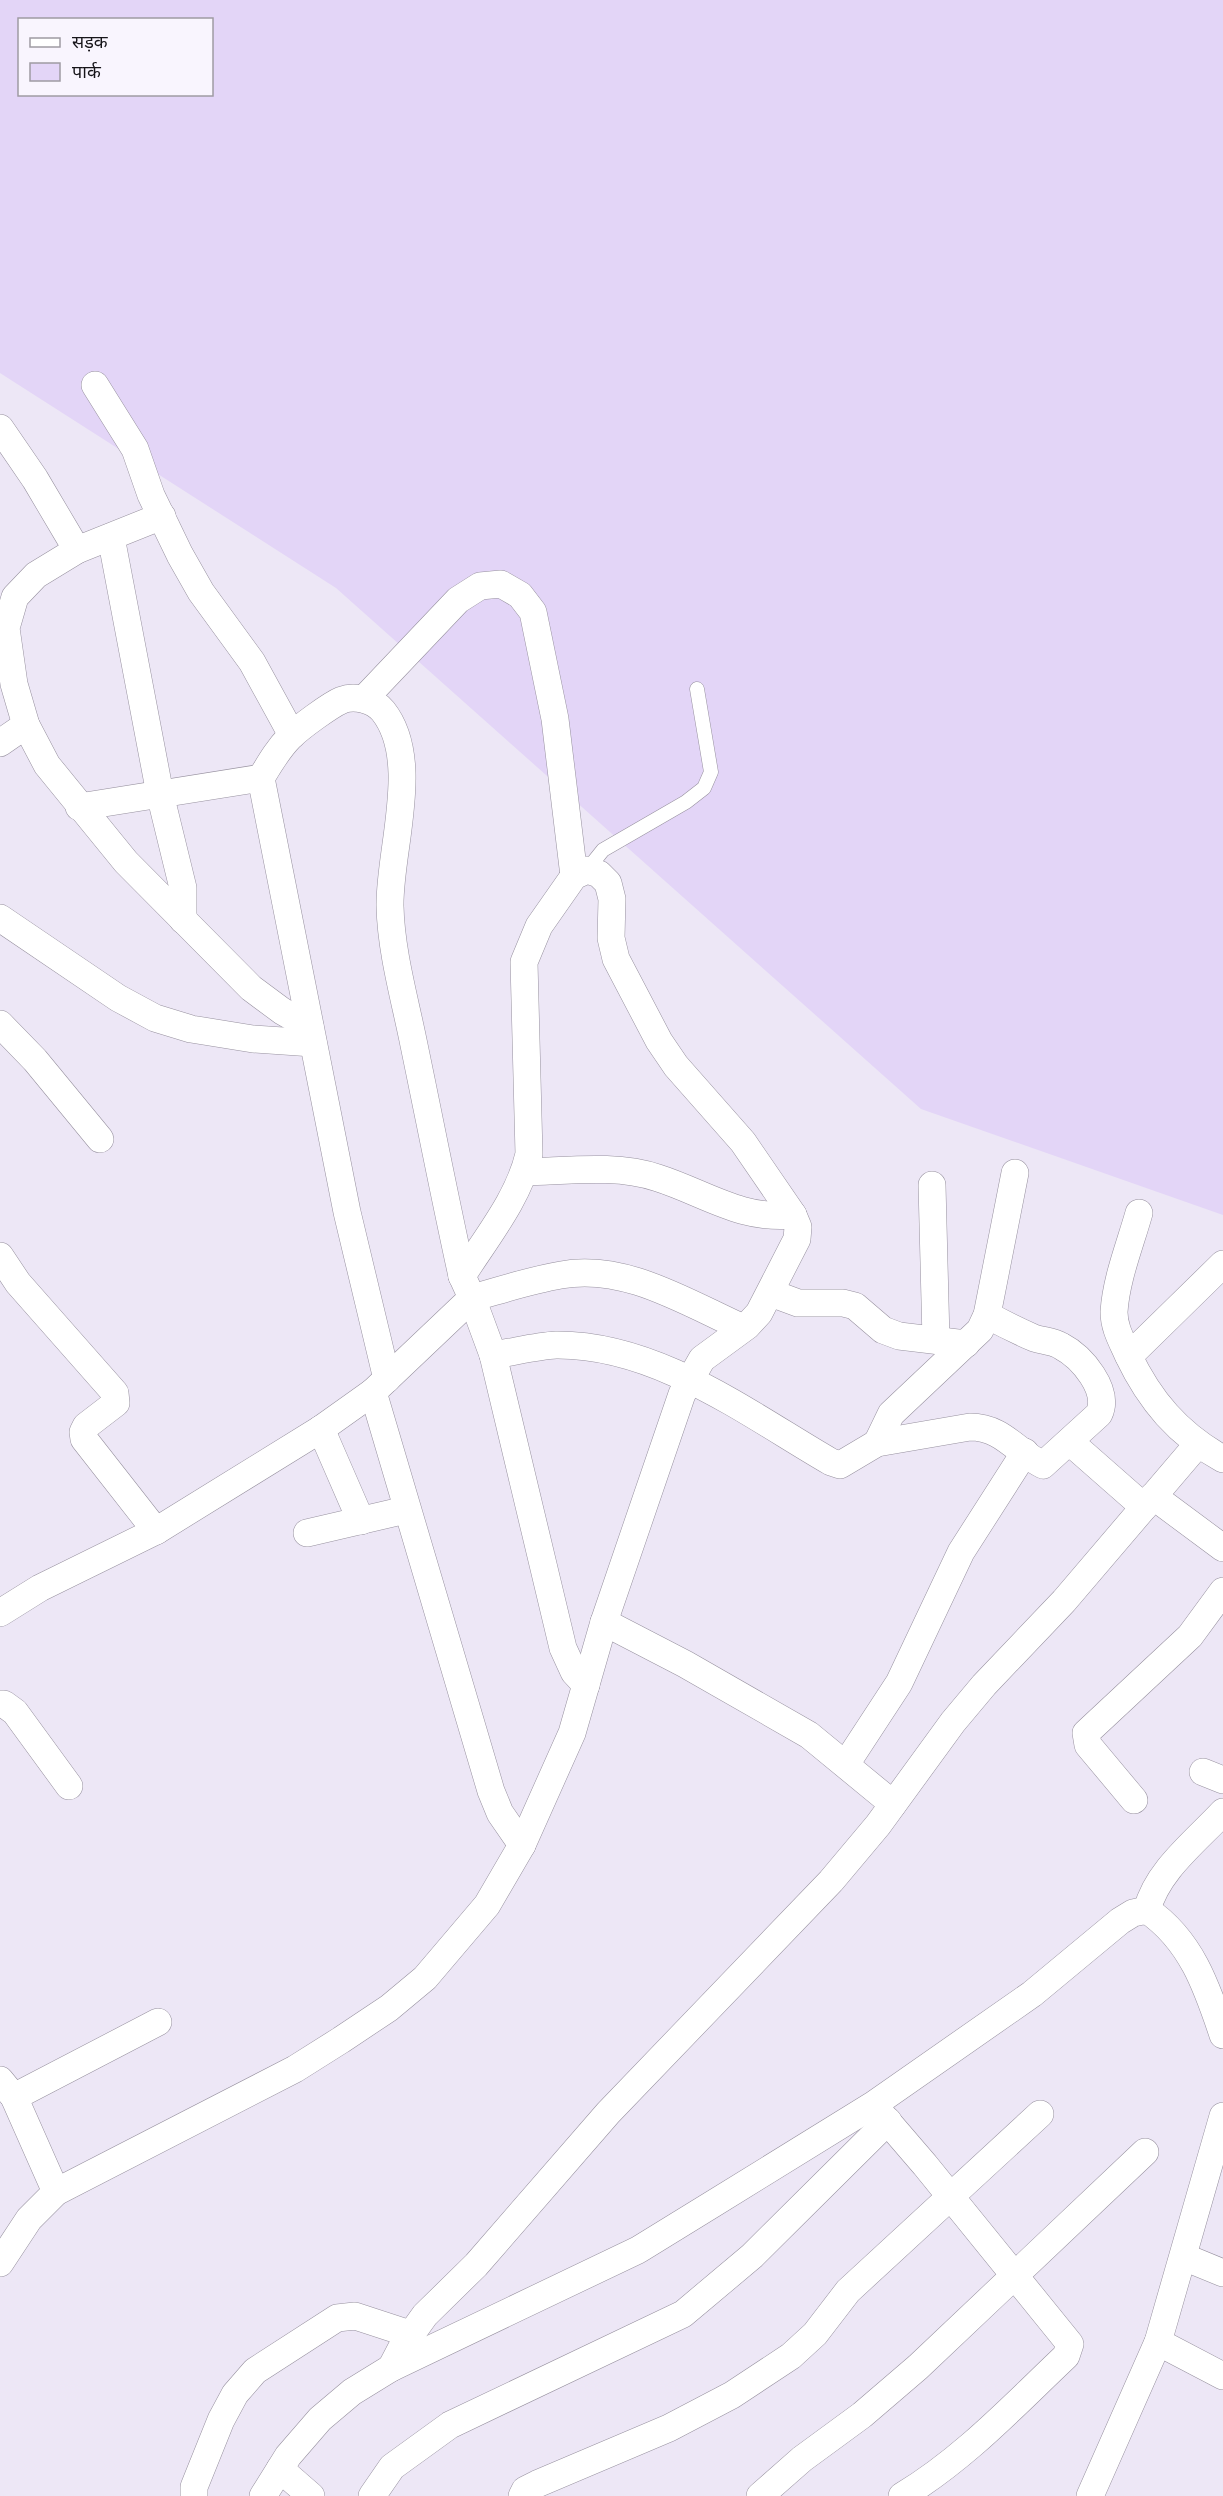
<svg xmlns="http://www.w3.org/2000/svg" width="1223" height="2496" font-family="Raleway,'Noto Sans Devanagari',sans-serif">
	<rect width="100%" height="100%" fill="#ede7f6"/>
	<!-- green -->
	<path fill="#e3d5f7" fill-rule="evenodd" d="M0,0H1223V1215L921,1109L336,588L0,373ZM20,20H212V94H20Z"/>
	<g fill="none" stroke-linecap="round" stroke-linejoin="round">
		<!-- lane casing -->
		<g stroke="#97919f" stroke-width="15">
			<path id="lane" d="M587,870L603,850L686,802L704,788L711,772L697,689"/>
		</g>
		<!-- street casing -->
		<g stroke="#97919f" stroke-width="28">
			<g id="street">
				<path d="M95,385L135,449L151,495L180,555L201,592L252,662L292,735"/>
				<path d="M0,428L35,479L77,550"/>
				<path d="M162,516L77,550L36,575L15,597L6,628L14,684L26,725L47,765L126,862L251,988L282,1011L310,1027"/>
				<path d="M111,537L160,794L183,888V920"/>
				<path d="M364,699L458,600L480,586L501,584L520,595L533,612L555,719L574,876"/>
				<path d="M0,743L26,725"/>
				<path d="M79,807L261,778"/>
				<path d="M0,918L118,998L155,1018L191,1029L253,1039L313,1043"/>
				<path d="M0,1024L35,1060L100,1139"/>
				<path d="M525,1172C568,1171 616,1164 658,1178C705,1193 740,1220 793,1215"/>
				<path d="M932,1185L936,1340"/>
				<path d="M1139,1213C1130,1245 1116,1279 1114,1312C1114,1328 1122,1341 1128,1355C1150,1401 1178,1434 1223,1459"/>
				<path d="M0,1256L18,1283L115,1393L116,1403L86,1426L83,1432L84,1439L156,1531"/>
				<path d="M771,1293L798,1303H843L855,1306L883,1330L899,1336L966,1344"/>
				<path d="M493,1355C514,1352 536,1346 556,1345C657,1344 748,1414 831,1462L840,1465L877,1443L970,1427C1003,1427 1016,1452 1043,1465L1099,1414C1110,1390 1082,1357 1061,1346C1053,1341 1043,1341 1034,1338C1018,1331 1002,1323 987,1315"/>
				<path d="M1129,1356L1223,1264"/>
				<path d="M387,1379L347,1212L261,778C270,763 278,749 290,737C299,728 330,705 342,700C355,695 374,700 383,711C422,760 389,850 390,906C391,952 405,1000 414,1045C430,1122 445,1199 462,1276"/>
				<path d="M373,1392L491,1791L500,1813L522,1845"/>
				<path d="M321,1429L361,1521"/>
				<path d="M1070,1442L1144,1507"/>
				<path d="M877,1443L891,1414L980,1330L987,1315L1015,1173"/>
				<path d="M1153,1496L1223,1548"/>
				<path d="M307,1533L406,1510"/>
				<path d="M0,1613L40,1588L156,1531L321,1429L373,1392L472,1298L462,1276C486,1238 519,1198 529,1154L524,962L539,926L574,876L587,870L599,874L608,883L612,899L611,938L616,959L659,1041L676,1066L743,1142L793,1215L798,1227L797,1239L759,1313L747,1326L702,1359L682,1394L604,1622L572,1733L522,1845L487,1905L425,1978L389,2008L341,2040L295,2069L56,2192L29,2219L0,2263"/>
				<path d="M604,1622L685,1664L809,1735L893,1804"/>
				<path d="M586,1685L574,1672L563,1648L493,1355L472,1298C501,1290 531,1280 561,1275C625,1263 687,1303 743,1328"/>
				<path d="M0,1704H4L15,1712L69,1786"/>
				<path d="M846,1764L899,1683L961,1552L1025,1452"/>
				<path d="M1203,1772L1223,1780"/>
				<path d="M1134,1800L1088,1745L1086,1733L1190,1636L1223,1591"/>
				<path d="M1147,1910C1157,1871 1195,1842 1223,1812"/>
				<path d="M0,2080L14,2097L56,2192"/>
				<path d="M14,2097L158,2022"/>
				<path d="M876,2108L925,2165L1070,2344L1066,2356C1014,2405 964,2459 902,2496"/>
				<path d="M1184,2257L1223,2273"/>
				<path d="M1158,2342L1223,2376"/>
				<path d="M391,2368L402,2347L425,2315L476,2265L608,2113L831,1881L878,1825L953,1722L984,1685L1064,1601L1197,1445"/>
				<path d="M280,2469L311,2496"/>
				<path d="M194,2496V2487L221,2420L235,2394L255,2371L337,2318L355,2316L410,2334"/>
				<path d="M263,2496L288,2456L320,2419L352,2392L391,2368L638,2250L716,2202L873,2105L1032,1994L1120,1921L1133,1913L1147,1910C1191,1940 1207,1987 1223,2035"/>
				<path d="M372,2496L392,2467L450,2425L683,2314L752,2256L888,2121"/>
				<path d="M522,2496L525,2490L537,2484L669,2428L732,2395L791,2356L815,2334L848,2291L1040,2114"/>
				<path d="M760,2496L802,2459L862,2415L918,2367L1145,2152"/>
				<path d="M1090,2496L1158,2342L1223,2116"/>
			</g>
		</g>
		<!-- lane -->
		<use href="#lane" stroke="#fff" stroke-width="14"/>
		<!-- street -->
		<use href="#street" stroke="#fff" stroke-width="27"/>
	</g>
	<!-- legend -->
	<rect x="18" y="18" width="195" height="78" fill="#f9f5fe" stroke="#9f9ba3" stroke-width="1.5"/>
	<rect x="30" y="38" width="30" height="9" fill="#ffffff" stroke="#9f9ba3" stroke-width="1.5"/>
	<text x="72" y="48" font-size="18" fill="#17151a">सड़क</text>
	<rect x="30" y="63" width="30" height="18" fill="#e3d5f7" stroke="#9f9ba3" stroke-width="1.5"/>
	<text x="72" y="78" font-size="18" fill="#17151a">पार्क</text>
</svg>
